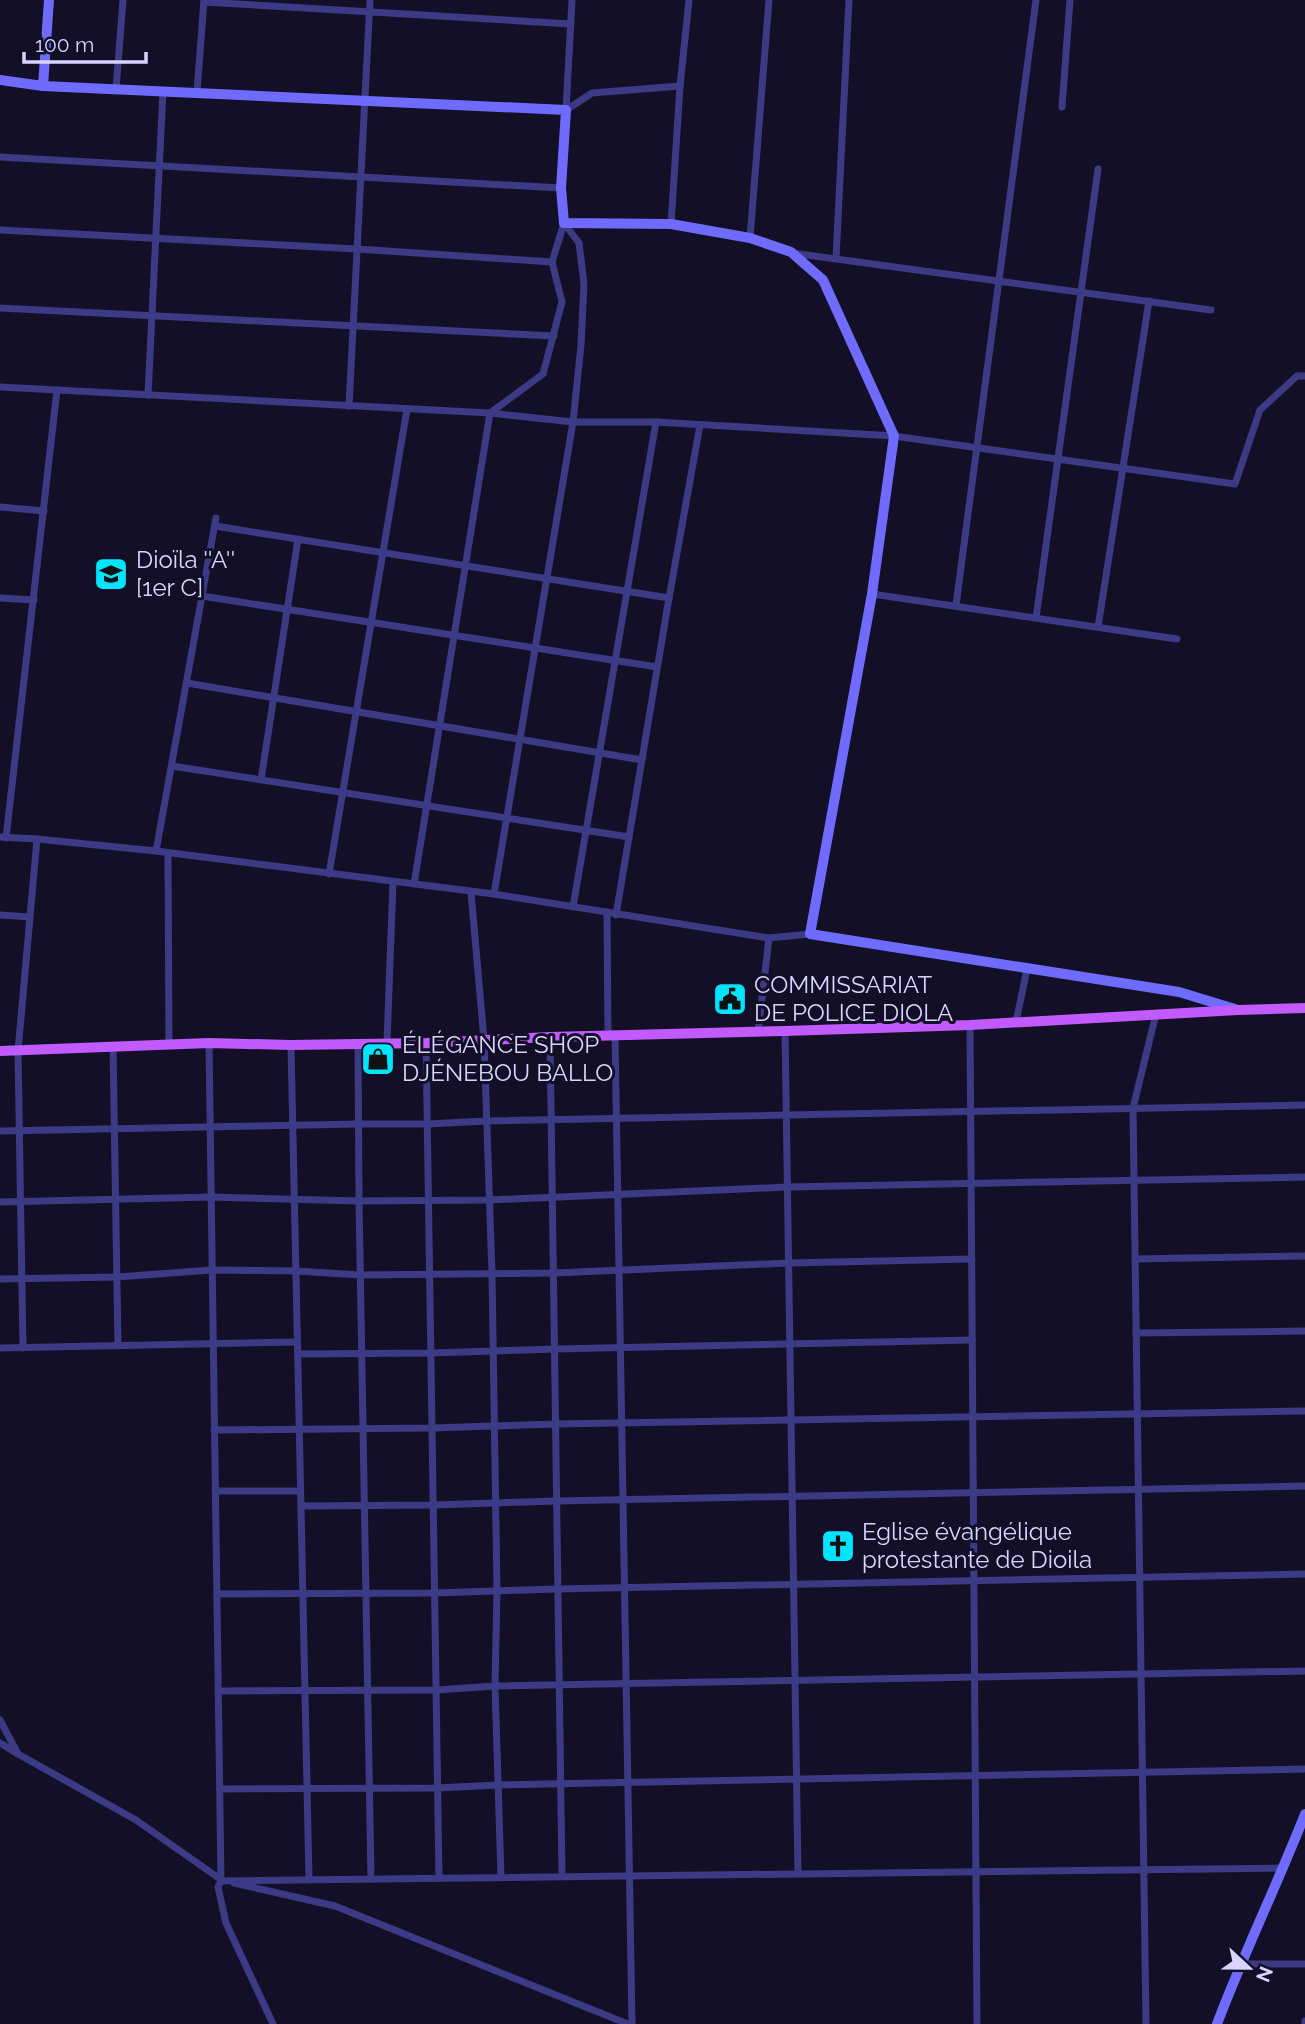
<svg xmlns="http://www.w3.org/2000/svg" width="1305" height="2024" font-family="Raleway,sans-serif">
	<rect width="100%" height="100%" fill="#130f26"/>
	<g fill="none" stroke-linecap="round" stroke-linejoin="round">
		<!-- street -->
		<g stroke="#3d3a85" stroke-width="7">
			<path d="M204,2L571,24"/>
			<path d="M116,89L123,0"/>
			<path d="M197,92L204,0"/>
			<path d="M1062,107L1070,0"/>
			<path d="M566,110L592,93L680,86"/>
			<path d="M566,110L572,0"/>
			<path d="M0,157L561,188"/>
			<path d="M671,224L680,86L689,0"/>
			<path d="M0,230L357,249L552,262"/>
			<path d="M750,238L769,0"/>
			<path d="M792,253L1211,310"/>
			<path d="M836,258L849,0"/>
			<path d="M0,308L554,336"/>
			<path d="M0,387L490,413L573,422H656L894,436L1235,484L1260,410L1297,376H1305"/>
			<path d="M148,395L163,91"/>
			<path d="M349,406L370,0"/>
			<path d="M0,507L44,511"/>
			<path d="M215,526L669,598"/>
			<path d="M872,594L1177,639"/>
			<path d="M202,596L657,667"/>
			<path d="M0,598L34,600"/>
			<path d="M956,605L1036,0"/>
			<path d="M1036,618L1098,169"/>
			<path d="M1098,627L1149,301"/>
			<path d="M187,683L642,760"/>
			<path d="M172,766L629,837"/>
			<path d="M261,780L298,539"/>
			<path d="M0,837L37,839L156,851L494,894L769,938L810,934"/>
			<path d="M6,838L57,390"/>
			<path d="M156,851L216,518"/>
			<path d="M168,854L169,1045"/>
			<path d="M329,874L407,409"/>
			<path d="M414,884L490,413L543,374L562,302L552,262L564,223"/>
			<path d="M471,892L484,1040L492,1274L497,1590L495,1686L501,1877"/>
			<path d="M494,894L573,422L581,345L584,284L579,243L564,223"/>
			<path d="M573,907L656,422"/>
			<path d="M607,912L608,1036"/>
			<path d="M0,915L30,917"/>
			<path d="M616,915L669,598L700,425"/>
			<path d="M1016,1022L1027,969"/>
			<path d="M970,1025L977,2024"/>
			<path d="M785,1031L798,1873"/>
			<path d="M758,1032L769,938"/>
			<path d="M615,1036L632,2024"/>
			<path d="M550,1037L562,1876"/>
			<path d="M387,1042L393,882"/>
			<path d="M209,1043L221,1881L218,1887L226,1923L273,2024"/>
			<path d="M358,1043L359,1201L371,1879"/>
			<path d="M426,1043L439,1878"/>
			<path d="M291,1045L309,1879"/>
			<path d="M113,1047L118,1346"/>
			<path d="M0,1131L359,1124H427L487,1121L1305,1105"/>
			<path d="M0,1202L211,1197L359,1201L489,1200L788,1187L1305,1177"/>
			<path d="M1135,1259L1305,1256"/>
			<path d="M0,1279L117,1277L212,1270L296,1271L360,1275L554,1273L789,1263L972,1259"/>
			<path d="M1136,1333L1305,1331"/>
			<path d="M0,1348L297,1342"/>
			<path d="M23,1348L18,1051L37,839"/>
			<path d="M298,1354L431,1353L555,1349L972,1340"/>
			<path d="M214,1430L432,1428L556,1424L1305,1411"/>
			<path d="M215,1491H300"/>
			<path d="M301,1506L433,1505L557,1501L1305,1486"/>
			<path d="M217,1594L434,1593L558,1589L1305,1574"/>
			<path d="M218,1691L436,1690L495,1686L1305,1671"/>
			<path d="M0,1720L18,1754L136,1820L223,1881"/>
			<path d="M0,1743L18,1754"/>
			<path d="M220,1789L437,1788L498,1785L1305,1769"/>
			<path d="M221,1881L1284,1868"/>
			<path d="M234,1883L335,1906L628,2024"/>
			<path d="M1240,1964H1305"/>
			<path d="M1146,2024L1133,1108L1156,1014"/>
			<path d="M1305,2024V2021"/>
		</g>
		<!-- secondary -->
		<g stroke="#6f6bff" stroke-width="10">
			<path d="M0,80L43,86L566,110L561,188L564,223L671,224L750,238L791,252L823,280L894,436L872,594L810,934L1179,992L1235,1009"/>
			<path d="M43,86L49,0"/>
			<path d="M1217,2024C1244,1953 1277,1885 1305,1814"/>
		</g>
		<!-- primary -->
		<path stroke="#c25bff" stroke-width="10" d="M0,1051L209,1043L291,1045L426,1043L550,1037L785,1031L970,1025L1238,1010L1305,1008"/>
	</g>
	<!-- icons -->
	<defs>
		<g id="school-square" transform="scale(1.75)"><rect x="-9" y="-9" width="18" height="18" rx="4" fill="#00e5ff" stroke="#130f26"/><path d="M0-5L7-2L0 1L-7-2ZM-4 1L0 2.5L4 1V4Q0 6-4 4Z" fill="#111"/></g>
		<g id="civic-square" transform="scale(1.75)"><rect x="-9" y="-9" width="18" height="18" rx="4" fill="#00e5ff" stroke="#130f26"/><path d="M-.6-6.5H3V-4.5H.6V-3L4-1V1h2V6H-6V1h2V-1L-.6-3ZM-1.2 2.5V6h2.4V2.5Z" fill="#111"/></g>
		<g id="shop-square" transform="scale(1.75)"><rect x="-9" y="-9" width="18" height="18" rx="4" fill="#00e5ff" stroke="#130f26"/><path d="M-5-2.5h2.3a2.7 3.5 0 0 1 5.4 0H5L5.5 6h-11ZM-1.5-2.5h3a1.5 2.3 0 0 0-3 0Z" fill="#111"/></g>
		<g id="church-square" transform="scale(1.75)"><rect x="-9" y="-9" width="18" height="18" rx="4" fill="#00e5ff" stroke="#130f26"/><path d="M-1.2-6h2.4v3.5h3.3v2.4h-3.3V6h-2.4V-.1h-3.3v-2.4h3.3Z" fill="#111"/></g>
	</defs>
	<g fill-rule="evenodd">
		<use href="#school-square" x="111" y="574"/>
		<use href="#civic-square" x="730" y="999"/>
		<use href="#shop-square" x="378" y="1059"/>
		<use href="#church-square" x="838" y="1546"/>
	</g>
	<g text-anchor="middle" stroke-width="6" stroke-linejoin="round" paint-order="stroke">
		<!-- poi labels -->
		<g font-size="24" fill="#d9d4ff" stroke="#130f26" text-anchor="start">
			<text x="136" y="568">Dioïla ''A''<tspan x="136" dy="28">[1er C]</tspan></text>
			<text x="754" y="993">COMMISSARIAT<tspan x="754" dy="28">DE POLICE DIOLA</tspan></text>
			<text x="402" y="1053">ÉLÉGANCE SHOP<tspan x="402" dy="28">DJÉNEBOU BALLO</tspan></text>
			<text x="862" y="1540">Eglise évangélique<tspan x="862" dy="28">protestante de Dioila</tspan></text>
		</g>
	</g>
	<!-- north arrow -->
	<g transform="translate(1249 1968) rotate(112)" stroke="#130f26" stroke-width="5" paint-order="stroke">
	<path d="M0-5L12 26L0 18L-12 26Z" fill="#d9d4ff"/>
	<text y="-10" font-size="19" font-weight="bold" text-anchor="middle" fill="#d9d4ff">N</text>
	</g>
	<!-- scale -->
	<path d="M24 52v10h122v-10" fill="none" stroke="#d9d4ff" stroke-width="3.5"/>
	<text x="35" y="52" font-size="21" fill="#d9d4ff" stroke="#130f26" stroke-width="5" paint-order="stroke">100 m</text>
</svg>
